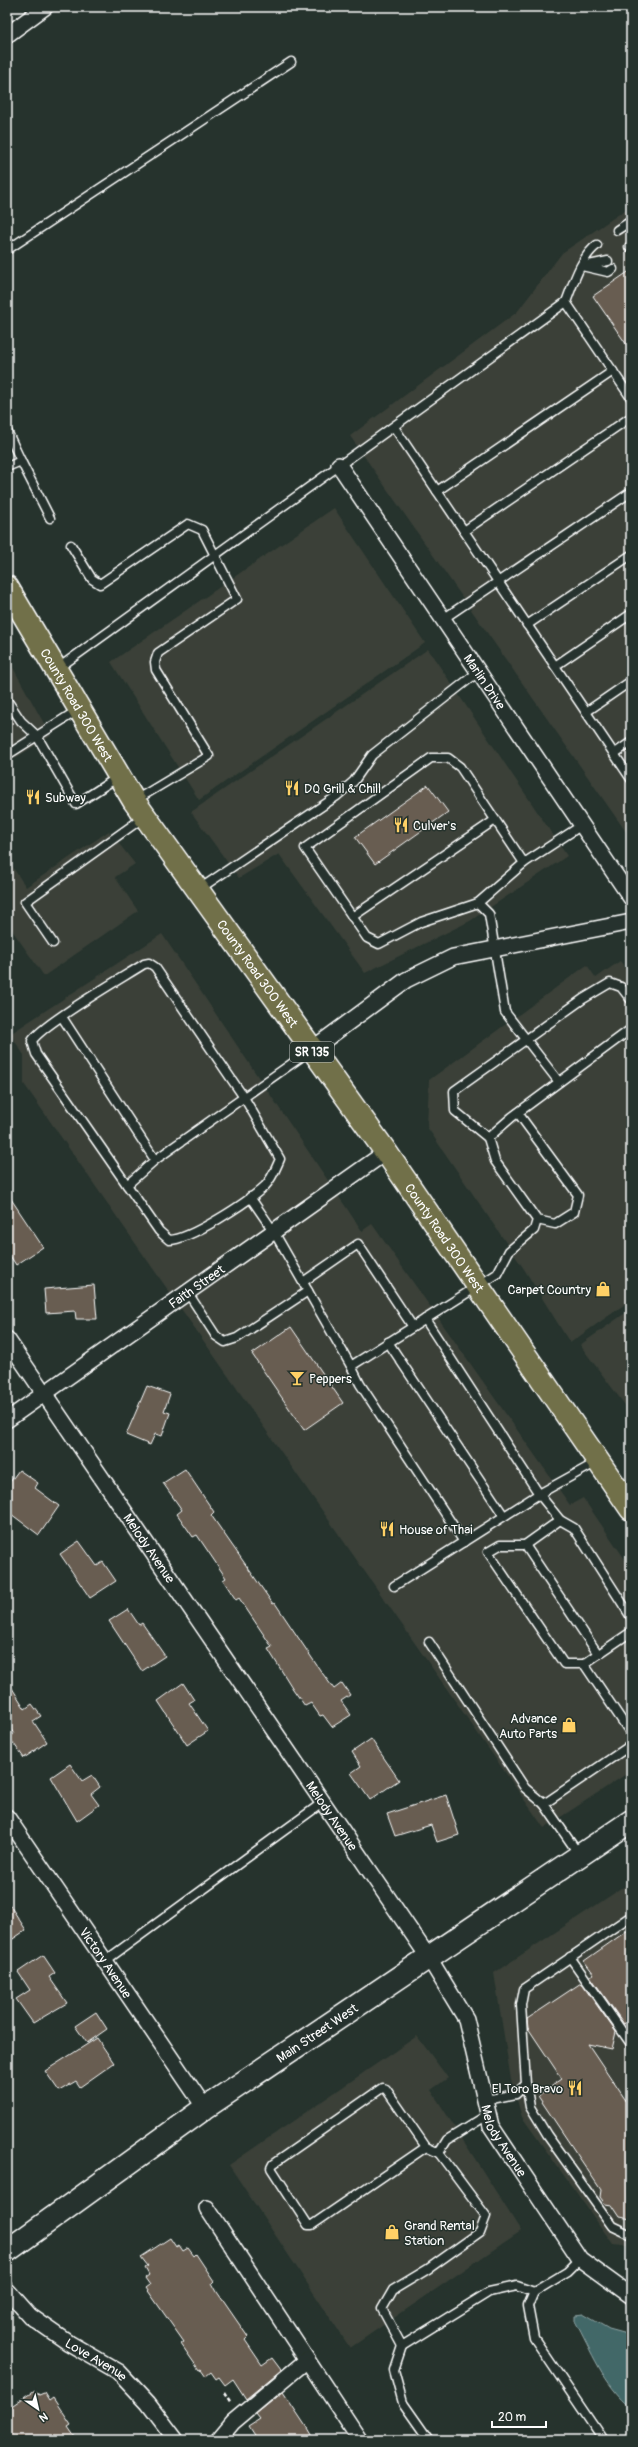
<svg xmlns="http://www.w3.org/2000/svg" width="638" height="2447" font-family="Pangolin,sans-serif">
	<rect width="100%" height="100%" fill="#26332d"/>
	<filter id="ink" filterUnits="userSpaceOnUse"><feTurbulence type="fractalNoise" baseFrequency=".025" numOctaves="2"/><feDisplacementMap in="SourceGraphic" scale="8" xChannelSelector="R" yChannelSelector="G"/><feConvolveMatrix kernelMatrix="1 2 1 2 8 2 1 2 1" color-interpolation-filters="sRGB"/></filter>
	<g filter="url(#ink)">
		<!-- built -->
		<g fill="#3a4038">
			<path d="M631,206V839L350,436L517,312L562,253Z"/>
			<path d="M334,508L425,643L199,800L111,662Z"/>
			<path d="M428,649L567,856L470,921L365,973L279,854L239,878L191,812Z"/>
			<path d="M7,657L51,736L7,763Z"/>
			<path d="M109,831L135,864L115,877L138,911L44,976L7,923V859L26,887Z"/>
			<path d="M162,934L362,1231L372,1224L570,1505L583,1498L631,1568V1771L544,1828L24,1084V1055L10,1034Z"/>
			<path d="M620,961L631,975V1300L570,1343L524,1269L427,1127L429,1080L587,965L596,978Z"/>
			<path d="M631,1309V1413L580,1345Z"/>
			<path d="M631,1882V2246L613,2244L522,2117L511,2080L494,1973Z"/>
			<path d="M417,2036L448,2078L431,2090L521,2231L350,2348L229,2165Z"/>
		</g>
		<!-- water -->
		<path fill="#436768" stroke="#8ea4a4" d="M583,2314L609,2329L631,2335V2407C604,2386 591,2350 575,2321V2315Z"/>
		<!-- building -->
		<g fill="#675d51" stroke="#fff">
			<path d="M631,270V351L593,296Z"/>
			<path d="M428,785L448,812L375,864L355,837Z"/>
			<path d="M7,1193L43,1247L16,1265L7,1251Z"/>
			<path d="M94,1285L97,1319H76L75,1311L46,1313L44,1289Z"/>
			<path d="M291,1327L343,1403L304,1430L252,1354Z"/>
			<path d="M147,1386L170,1394L164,1411L170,1413L162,1436L155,1434L150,1445L126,1435Z"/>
			<path d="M185,1469L214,1512L211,1515L273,1604L275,1603L320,1670L334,1689L342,1683L350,1695L341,1701L351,1715L332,1727L323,1715L320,1716L311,1703L305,1706L293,1689L268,1649L272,1647L239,1598L236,1600L223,1580L226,1578L197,1535L193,1537L177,1514L182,1510L163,1483Z"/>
			<path d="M19,1470L38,1483L35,1488L59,1506L39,1535L7,1511V1486Z"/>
			<path d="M79,1541L97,1566L103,1562L116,1581L90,1598L60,1554Z"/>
			<path d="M128,1609L139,1625L142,1623L165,1656L142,1671L109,1621Z"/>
			<path d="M7,1680L25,1709L32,1704L41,1716L33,1721L47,1742L24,1758L9,1737L14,1734L7,1724Z"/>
			<path d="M183,1683L194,1700L189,1703L208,1731L187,1745L158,1701Z"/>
			<path d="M371,1739L399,1780L370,1800L351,1773L361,1766L352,1752Z"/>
			<path d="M70,1764L82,1781L92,1775L100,1787L91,1794L99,1805L77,1821L51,1777Z"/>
			<path d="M446,1795L459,1835L437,1842L431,1825L395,1836L387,1814Z"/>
			<path d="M7,1901L26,1930L7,1943Z"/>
			<path d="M631,1928V2019L624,2024L590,1976L594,1974L584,1961Z"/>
			<path d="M43,1955L55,1973L49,1977L67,2003L33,2023L16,1999L30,1990L18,1972Z"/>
			<path d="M581,1983L616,2032L612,2049L588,2044L631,2108V2219L620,2217L612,2205L605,2204L600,2197L601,2190L538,2096L562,2079L528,2028L527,2019Z"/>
			<path d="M96,2012L107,2029L87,2043L75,2026Z"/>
			<path d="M97,2038L114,2063L80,2087L76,2081L59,2091L45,2071Z"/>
			<path d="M170,2238L176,2247L179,2245L183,2251L188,2248L194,2256L196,2254L214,2281L212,2283L217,2292L248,2337L245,2340L262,2365L272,2358L281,2370L246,2399L233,2379L225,2385L219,2377L216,2379L211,2372L206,2376L201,2369L199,2370L181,2344L184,2342L146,2288L150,2285L145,2278L149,2275L145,2268L148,2266L141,2257Z"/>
			<path d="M35,2390L39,2395L44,2393L49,2401L53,2398L71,2425L68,2427L77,2440H7V2409Z"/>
			<path d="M283,2392L307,2428L314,2440H258L249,2426L260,2419L256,2414Z"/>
		</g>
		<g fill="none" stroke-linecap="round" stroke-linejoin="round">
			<!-- lane casing -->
			<g stroke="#fff" stroke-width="11">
				<g id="lane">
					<path d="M617,230L631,221"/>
					<path d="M629,247L631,246"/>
					<path d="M7,250L291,62"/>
					<path d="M589,265L608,261"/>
					<path d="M582,266L608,272L613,269"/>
					<path d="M566,302C573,284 581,257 597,245"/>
					<path d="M394,427L631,779"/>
					<path d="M7,431L21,461L7,467"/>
					<path d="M21,461L50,518"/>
					<path d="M437,491L613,371"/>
					<path d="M464,531L631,417"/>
					<path d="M71,545L92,579L100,584L188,524L202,530L237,599L158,653L155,662L156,670L209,756L134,801"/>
					<path d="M443,619L631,492"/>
					<path d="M527,625L631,555"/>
					<path d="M555,666L631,614"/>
					<path d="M57,669L566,302L631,398"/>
					<path d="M7,700L21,721L37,736L76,804L118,777"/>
					<path d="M586,712L631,681"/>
					<path d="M614,754L631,742"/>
					<path d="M7,755L78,710"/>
					<path d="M524,863L460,767L448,758H431L305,848L367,938L379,944L421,922L478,903L489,914L505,1012L559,1082"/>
					<path d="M198,890L337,796L354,781L372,755L478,672"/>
					<path d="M478,903L524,863L582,825"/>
					<path d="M352,917L495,820"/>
					<path d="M53,943L25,902L144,817"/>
					<path d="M149,963L155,967L245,1099L280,1159C276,1168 272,1179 265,1186C248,1202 190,1240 169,1240L159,1231L36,1054L32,1041C42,1024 122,978 144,964Z"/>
					<path d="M62,1017L155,1160"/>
					<path d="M518,1113L578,1195L574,1212L555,1224L537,1220"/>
					<path d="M488,1138L455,1111L454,1091L583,999L610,983L621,987L631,1000"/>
					<path d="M127,1185L155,1160L311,1050"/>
					<path d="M250,1197L274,1232L351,1366L497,1274L509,1251L534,1230L537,1220L495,1161L488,1138L512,1117L631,1029"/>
					<path d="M303,1282L358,1244L413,1327"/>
					<path d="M188,1293L216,1336L225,1342L237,1338L308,1291"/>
					<path d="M388,1342L504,1516"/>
					<path d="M351,1366L360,1384L464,1542"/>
					<path d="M597,1462L539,1494L560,1520L574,1528L631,1617"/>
					<path d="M560,1520L525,1545H500L488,1552L564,1664H584"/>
					<path d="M525,1545L598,1654"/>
					<path d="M394,1586L539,1494L425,1319"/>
					<path d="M631,1632L584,1664L631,1734"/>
					<path d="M429,1642L525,1788L544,1804"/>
					<path d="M580,1856L544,1804L631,1745"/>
					<path d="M570,1957L631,2044"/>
					<path d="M105,1961L322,1803"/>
					<path d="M526,2084L530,2107L547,2135L612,2226L631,2235"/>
					<path d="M486,2100L516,2094L526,2084L521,2005L524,1989L631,1916"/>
					<path d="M489,2114L447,2140L439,2153L486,2216L480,2232L428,2269L393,2290L382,2309L402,2346L489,2292L517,2286L534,2292L567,2272L580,2259"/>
					<path d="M426,2147L312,2225H308L271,2168L273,2164L382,2088L386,2089L426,2147L439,2153"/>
					<path d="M534,2292L528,2306L534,2338L603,2440"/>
					<path d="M402,2346L394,2370L403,2403L429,2440"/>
				</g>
			</g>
			<!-- street casing -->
			<g stroke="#fff" stroke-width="18">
				<g id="street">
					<path d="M7,35L45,7"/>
					<path id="s1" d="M339,465L631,898"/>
					<path d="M311,1050L406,980L453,957L631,922"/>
					<path id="s2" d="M7,1339L429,1958L466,2019L491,2126L580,2259L631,2296"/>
					<path id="s3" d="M7,1420L386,1152"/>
					<path id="s4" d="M7,1817L205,2108"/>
					<path d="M207,2208L360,2440"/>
					<path id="s5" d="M7,2290L30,2316L69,2343L119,2372L148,2403L176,2440"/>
					<path d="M218,2440L233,2422L307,2360"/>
				</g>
			</g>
			<!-- secondary casing -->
			<g stroke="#fff" stroke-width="25">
				<g id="secondary">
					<path id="s6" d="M7,2251L205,2108L631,1821"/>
				</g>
			</g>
			<!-- primary casing -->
			<g stroke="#fff" stroke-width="25">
				<g id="primary">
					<path id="s7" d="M7,587L134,801L386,1152L631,1509"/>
				</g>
			</g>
			<!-- path -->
			<path stroke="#fff" stroke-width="2.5" stroke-dasharray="4 3" stroke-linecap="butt" d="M225,2392L232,2403"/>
			<!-- lane -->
			<use href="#lane" stroke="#26332d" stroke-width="8"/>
			<!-- street -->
			<use href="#street" stroke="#26332d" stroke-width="15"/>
			<!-- secondary -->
			<use href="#secondary" stroke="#26332d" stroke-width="22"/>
			<!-- primary -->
			<use href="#primary" stroke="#71704a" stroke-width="22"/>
		</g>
	</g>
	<!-- icons -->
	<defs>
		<g id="restaurant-bare" transform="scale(1.2)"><path d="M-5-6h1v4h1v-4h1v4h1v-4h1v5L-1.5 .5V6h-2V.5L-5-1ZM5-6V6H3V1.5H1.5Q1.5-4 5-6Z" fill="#ffd166" stroke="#26332d" stroke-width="2.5" paint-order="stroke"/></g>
		<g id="shop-bare" transform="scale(1.2)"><path d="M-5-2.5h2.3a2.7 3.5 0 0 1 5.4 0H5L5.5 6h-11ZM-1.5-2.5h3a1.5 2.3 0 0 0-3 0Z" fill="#ffd166" stroke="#26332d" stroke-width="2.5" paint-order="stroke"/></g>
		<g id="bar-bare" transform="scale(1.2)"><path d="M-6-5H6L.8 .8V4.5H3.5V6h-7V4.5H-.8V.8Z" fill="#ffd166" stroke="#26332d" stroke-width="2.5" paint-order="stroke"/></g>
	</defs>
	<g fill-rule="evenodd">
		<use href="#restaurant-bare" x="292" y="788"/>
		<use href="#restaurant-bare" x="33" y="797"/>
		<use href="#restaurant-bare" x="401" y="825"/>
		<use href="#shop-bare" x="603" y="1289"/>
		<use href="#bar-bare" x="297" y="1378"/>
		<use href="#restaurant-bare" x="387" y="1529"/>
		<use href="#shop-bare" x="569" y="1725"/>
		<use href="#restaurant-bare" x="575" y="2088"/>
		<use href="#shop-bare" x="392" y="2232"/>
	</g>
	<g text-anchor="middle" stroke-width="3" stroke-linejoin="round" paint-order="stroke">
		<!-- shield labels -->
		<rect fill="#26332d" stroke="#bec2c0" stroke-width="1" x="290" y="1042" width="44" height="20" rx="3"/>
		<g font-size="12" font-weight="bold" fill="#fff">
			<text x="312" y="1056">SR 135</text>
		</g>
		<!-- street labels -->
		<g font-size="13" fill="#fff" stroke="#26332d">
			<text dy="5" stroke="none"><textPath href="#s1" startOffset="261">Marlin Drive</textPath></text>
			<text dy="5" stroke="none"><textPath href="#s7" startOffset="137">County Road 300 West</textPath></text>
			<text dy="5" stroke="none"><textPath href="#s7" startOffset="461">County Road 300 West</textPath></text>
			<text dy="5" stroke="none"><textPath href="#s7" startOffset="785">County Road 300 West</textPath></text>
			<text dy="5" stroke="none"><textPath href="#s3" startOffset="232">Faith Street</textPath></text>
			<text dy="5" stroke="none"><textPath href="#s2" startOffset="253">Melody Avenue</textPath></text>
			<text dy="5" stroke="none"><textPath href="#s2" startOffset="577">Melody Avenue</textPath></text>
			<text dy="5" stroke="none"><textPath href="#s4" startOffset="176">Victory Avenue</textPath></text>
			<text dy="5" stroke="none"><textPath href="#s6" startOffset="379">Main Street West</textPath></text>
			<text dy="5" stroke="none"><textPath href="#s2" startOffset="949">Melody Avenue</textPath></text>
			<text dy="5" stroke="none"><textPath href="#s5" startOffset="114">Love Avenue</textPath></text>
		</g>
		<!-- poi labels -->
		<g font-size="13" fill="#fff" stroke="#26332d" text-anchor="start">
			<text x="304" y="793">DQ Grill &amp; Chill</text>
			<text x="45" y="802">Subway</text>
			<text x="413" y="830">Culver's</text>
			<text x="591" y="1294" text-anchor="end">Carpet Country</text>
			<text x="309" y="1383">Peppers</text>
			<text x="399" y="1534">House of Thai</text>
			<text x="557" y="1723" text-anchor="end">Advance<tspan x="557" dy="15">Auto Parts</tspan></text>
			<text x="563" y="2093" text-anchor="end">El Toro Bravo</text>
			<text x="404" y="2230">Grand Rental<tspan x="404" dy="15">Station</tspan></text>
		</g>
	</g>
	<!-- margin -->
	<rect width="638" height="2447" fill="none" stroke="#26332d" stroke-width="24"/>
	<rect x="12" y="12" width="614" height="2423" fill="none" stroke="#fff" stroke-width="1.5" filter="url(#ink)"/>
	<!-- north arrow -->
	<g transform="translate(38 2409) rotate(146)" stroke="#26332d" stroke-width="3" paint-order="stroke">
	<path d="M0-3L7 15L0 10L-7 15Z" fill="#ffffff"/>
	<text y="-6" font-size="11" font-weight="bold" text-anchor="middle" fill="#ffffff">N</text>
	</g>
	<!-- scale -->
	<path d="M492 2421v6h54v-6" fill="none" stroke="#ffffff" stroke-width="2"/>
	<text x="498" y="2421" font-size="12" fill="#ffffff" stroke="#26332d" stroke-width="3" paint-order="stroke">20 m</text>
</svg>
